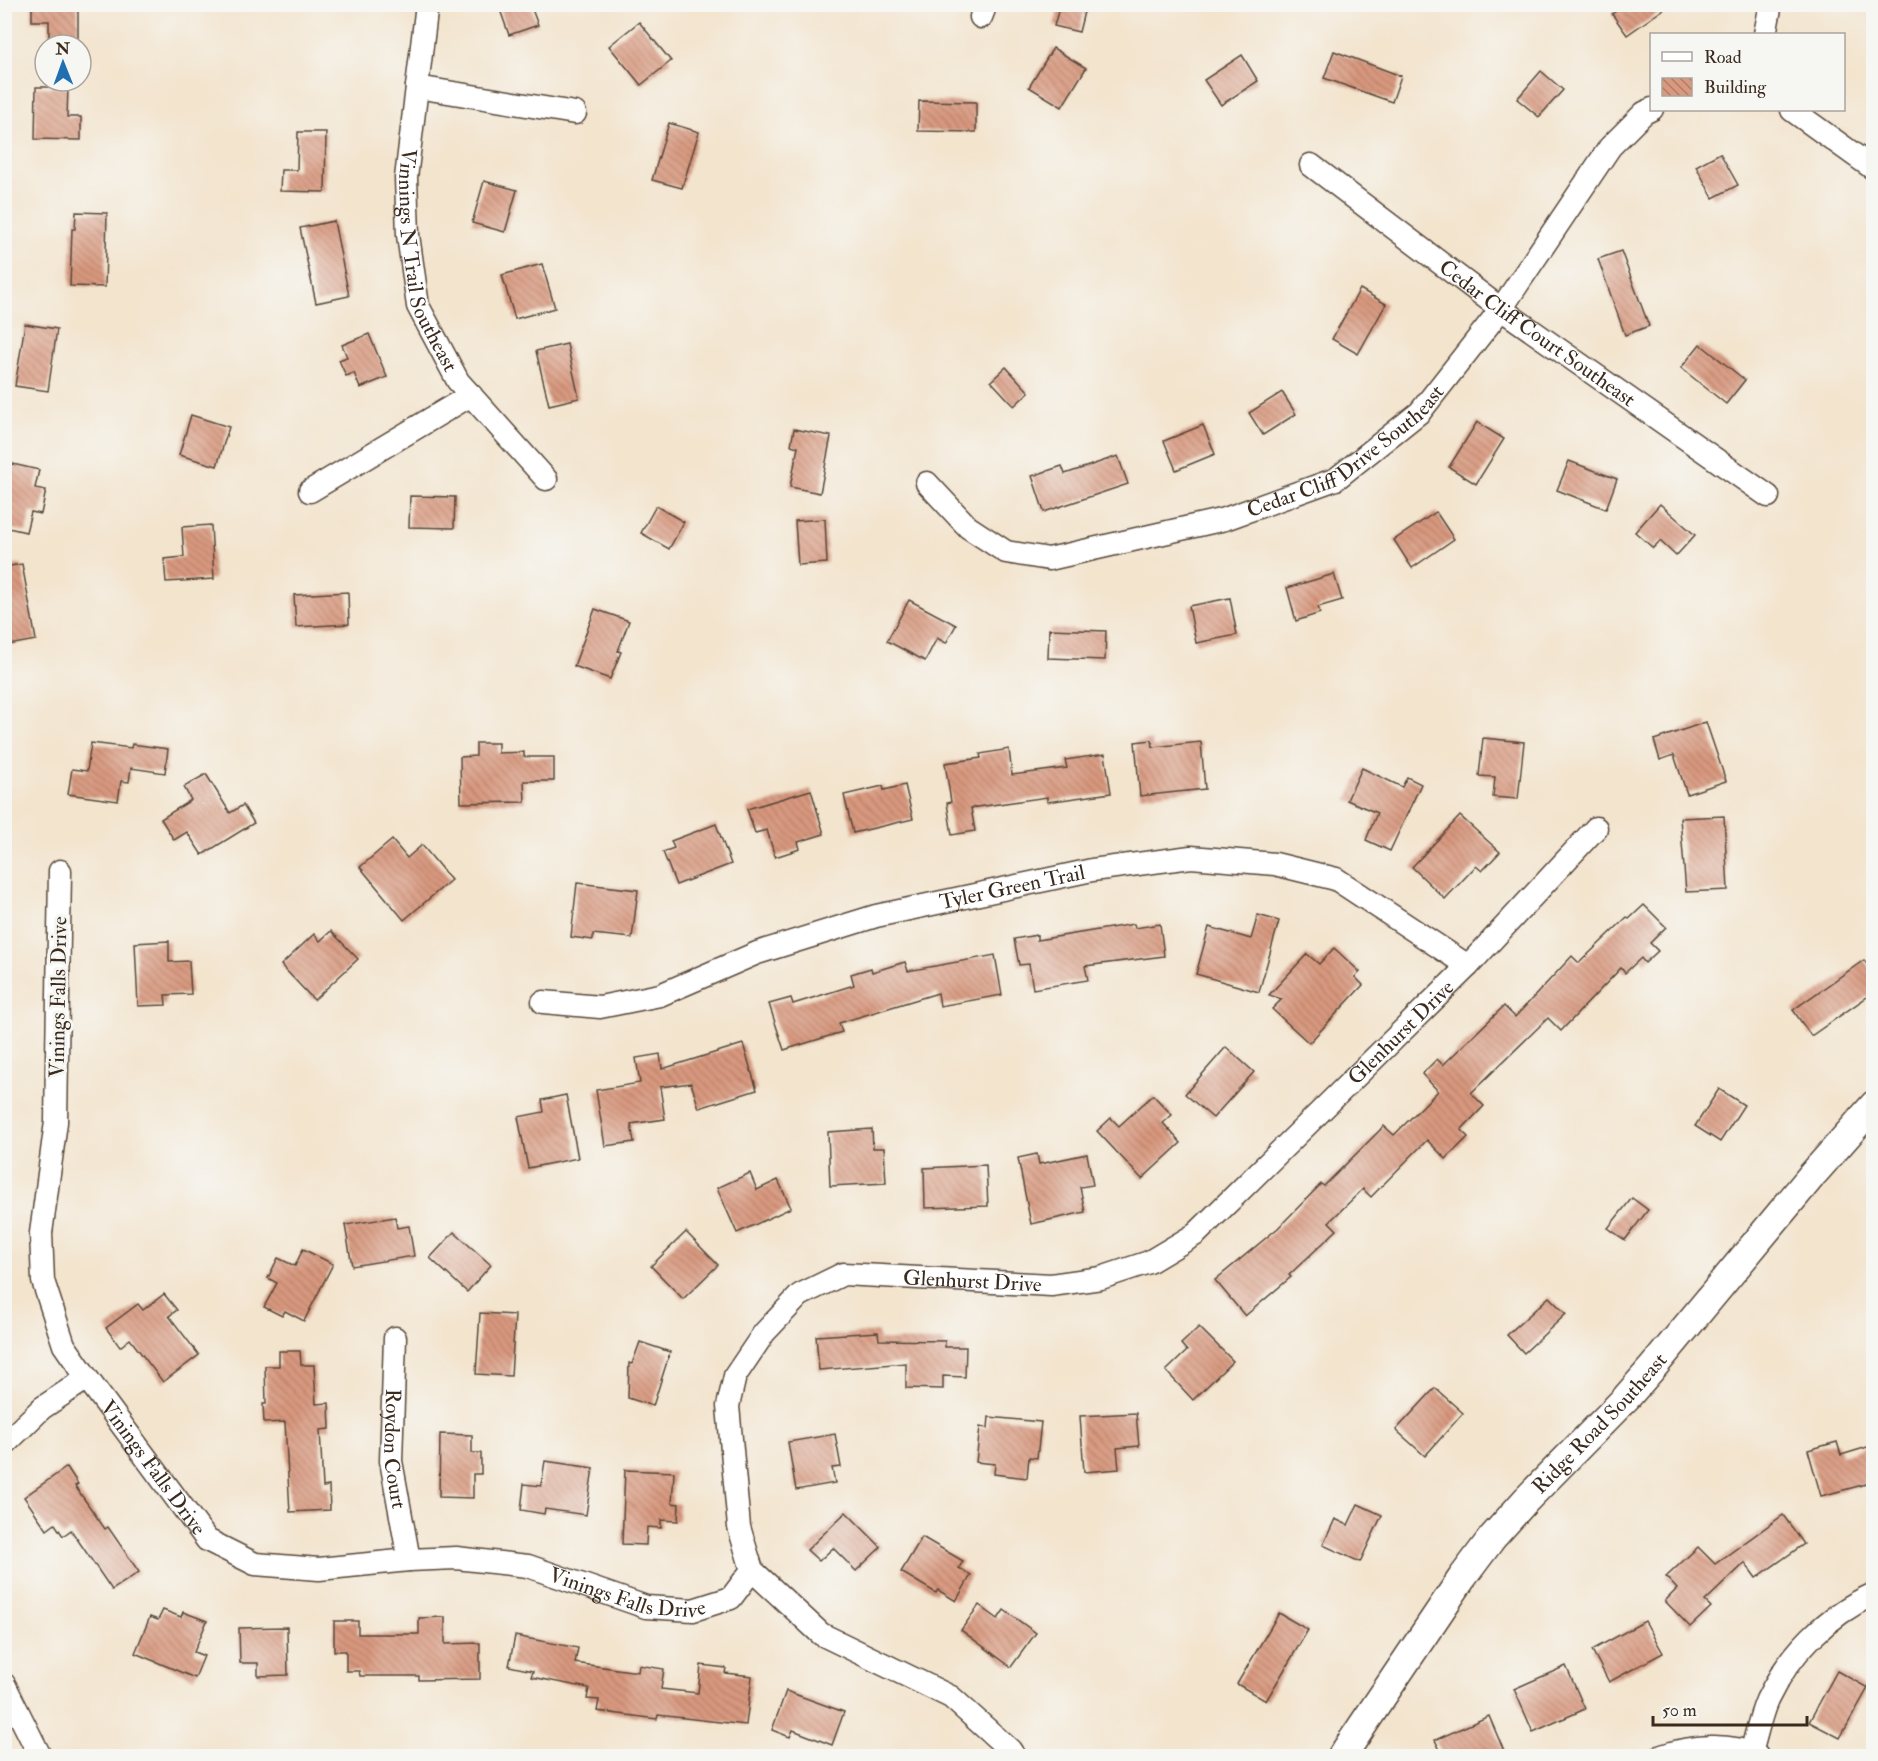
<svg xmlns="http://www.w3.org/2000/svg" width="1878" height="1761" font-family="'IM FELL Double Pica',serif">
	<defs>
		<pattern id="building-back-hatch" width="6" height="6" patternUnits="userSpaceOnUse" patternTransform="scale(1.5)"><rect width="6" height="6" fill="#d9997f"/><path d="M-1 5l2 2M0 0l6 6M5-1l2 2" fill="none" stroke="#b17d67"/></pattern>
	</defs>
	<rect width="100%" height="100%" fill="#f6f6f2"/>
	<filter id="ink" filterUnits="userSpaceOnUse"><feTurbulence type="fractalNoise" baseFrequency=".0167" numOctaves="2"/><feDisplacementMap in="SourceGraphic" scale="12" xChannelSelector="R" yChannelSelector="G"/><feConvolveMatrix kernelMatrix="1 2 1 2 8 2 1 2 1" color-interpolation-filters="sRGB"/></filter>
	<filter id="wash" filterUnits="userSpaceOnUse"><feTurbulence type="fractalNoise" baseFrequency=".008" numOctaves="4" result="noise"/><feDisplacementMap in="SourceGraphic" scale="24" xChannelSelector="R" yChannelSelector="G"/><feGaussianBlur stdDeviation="1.35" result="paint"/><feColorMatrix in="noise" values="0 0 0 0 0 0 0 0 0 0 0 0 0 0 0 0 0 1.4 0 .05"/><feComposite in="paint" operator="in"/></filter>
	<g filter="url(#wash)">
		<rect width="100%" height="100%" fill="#f3e4ce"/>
		<g id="blocks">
			<!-- building -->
			<g fill="url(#building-back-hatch)">
				<path d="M32,4H78V45H49V21H32Z"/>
				<path d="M498,4H530L538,25L509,35Z"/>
				<path d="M1060,4H1086L1079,32L1054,26Z"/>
				<path d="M1626,4H1671L1627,35L1612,14Z"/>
				<path d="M639,22L671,61L641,85L609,46Z"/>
				<path d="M1053,48L1086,68L1062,107L1029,87Z"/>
				<path d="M1334,51L1401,76L1392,102L1324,78Z"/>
				<path d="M1242,55L1258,81L1221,105L1204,80Z"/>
				<path d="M1541,71L1563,90L1539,117L1517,99Z"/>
				<path d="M36,87H68L67,117H81V140L35,139Z"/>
				<path d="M919,101L976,102V132L918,131Z"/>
				<path d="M669,123L699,132L682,188L652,180Z"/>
				<path d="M298,132H326L325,192L280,191L281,170H297Z"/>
				<path d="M1720,153L1738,185L1713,198L1696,166Z"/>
				<path d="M484,181L517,190L505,232L472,223Z"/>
				<path d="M76,212L107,213L105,287L70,286L72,229H75Z"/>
				<path d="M334,221L349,296L316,303L300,228Z"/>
				<path d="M1621,251L1649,326L1625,335L1598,259Z"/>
				<path d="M542,264L555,308L515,319L502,275Z"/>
				<path d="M1360,289L1386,304L1358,354L1332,339Z"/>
				<path d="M25,324L57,329L48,391L15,386Z"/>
				<path d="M369,334L387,377L360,388L354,373L346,376L339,360L347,357L342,345Z"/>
				<path d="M567,344L579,398L549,405L536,351Z"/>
				<path d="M1700,344L1745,380L1726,404L1681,368Z"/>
				<path d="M1006,367L1029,392L1014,406L991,381Z"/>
				<path d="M1282,392L1296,414L1263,435L1249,413Z"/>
				<path d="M191,415L229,427L217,466L179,455Z"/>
				<path d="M1477,422L1504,439L1476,484L1449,467Z"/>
				<path d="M1203,425L1215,454L1176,470L1164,441Z"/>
				<path d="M794,429L831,436L820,493L790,487L798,447L791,445Z"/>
				<path d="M1118,456L1128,484L1044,512L1032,476L1062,466L1065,474Z"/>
				<path d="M1569,461L1617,479L1606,509L1557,490Z"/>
				<path d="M4,462L39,470L35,488L46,490L41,514L31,512L26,532L4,527Z"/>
				<path d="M410,496L455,497L454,528L409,527Z"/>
				<path d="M1660,504L1695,535L1676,556L1660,541L1653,548L1635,532Z"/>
				<path d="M656,506L684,522L669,549L641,533Z"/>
				<path d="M1436,512L1454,539L1412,568L1394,540Z"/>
				<path d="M825,519L827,563L798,565L795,521Z"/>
				<path d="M211,525L214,579L166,582L164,559L184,557L182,527Z"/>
				<path d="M22,564L36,640L9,645L4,623V567Z"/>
				<path d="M1334,574L1342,600L1318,607L1320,613L1296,621L1287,588Z"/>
				<path d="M348,592L349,624L296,627L294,595Z"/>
				<path d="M1230,598L1237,635L1196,643L1189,606Z"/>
				<path d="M909,600L956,625L946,643L937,638L925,661L887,641Z"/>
				<path d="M595,609L629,621L618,651L621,652L610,679L574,666Z"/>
				<path d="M1049,629L1106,631L1105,660L1048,658Z"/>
				<path d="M1706,722L1726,781L1687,794L1674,755L1660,760L1654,740Z"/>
				<path d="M1483,738L1524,742L1518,799L1493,797L1495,777L1479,776Z"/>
				<path d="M1152,740L1153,747L1201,742L1205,789L1140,796L1135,742Z"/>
				<path d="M91,743L131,748L132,744L168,749L165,773L131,768L129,782L121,781L118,801L68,794L72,769L87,771Z"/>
				<path d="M476,743H498V753L524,752V757H554V781H524L525,802L461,803L460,757L476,756Z"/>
				<path d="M1009,749L1012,775L1067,768L1065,760L1105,754L1111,793L1047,802V797L971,808L975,831L952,835L947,803L951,802L945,763L981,758L980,754Z"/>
				<path d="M1362,768L1402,787L1407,777L1421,784L1390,851L1366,840L1377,813L1347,800Z"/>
				<path d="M206,774L230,813L243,805L254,823L202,855L187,832L174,840L161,819L191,800L184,787Z"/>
				<path d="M905,785L913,819L853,833L844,795L883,786L884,790Z"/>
				<path d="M811,790L824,834L798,842L800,849L775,857L767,830L755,833L747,809Z"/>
				<path d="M1460,816L1500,852L1482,871L1476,866L1445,899L1412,867Z"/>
				<path d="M1724,816L1728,890L1686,892L1680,818Z"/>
				<path d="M716,824L731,864L676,885L663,852L674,848L671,841Z"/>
				<path d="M392,840L407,858L422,845L451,880L404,920L360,867Z"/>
				<path d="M577,883L638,890L632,938L593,934V940L571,937Z"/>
				<path d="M1644,905L1666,927L1650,943L1658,951L1645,963L1641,958L1625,973L1621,968L1561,1031L1548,1018L1471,1093L1484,1106L1461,1130L1468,1137L1446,1159L1427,1140L1371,1197L1363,1189L1329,1222L1337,1230L1289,1275L1291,1277L1245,1316L1215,1280L1278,1228L1321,1184L1324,1186L1384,1126L1394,1135L1438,1091L1422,1074L1437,1059L1443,1065L1504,1006L1515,1017L1572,956L1579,963L1627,917L1629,919Z"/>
				<path d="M1258,915L1279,921L1259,992L1196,974L1209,927L1251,939Z"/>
				<path d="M1134,924L1135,928L1160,924L1164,956L1085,966L1088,980L1033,989L1029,964L1019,965L1014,939L1037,935V940Z"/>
				<path d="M331,931L358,959L314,1000L281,965L314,934L320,941Z"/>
				<path d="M169,941V962L189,961L191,994L165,995L166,1005L138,1006L135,943Z"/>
				<path d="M1334,948L1360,972L1355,977L1363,985L1309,1043L1272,1009L1282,999L1269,995L1307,954L1319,964Z"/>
				<path d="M995,955L1002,995L940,1006L938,993L839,1023L842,1032L784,1050L769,1004L791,998L793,1004L854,985L851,974L871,968L872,972L905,962L908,971Z"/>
				<path d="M1864,960L1874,973V992L1811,1036L1793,1010Z"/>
				<path d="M743,1044L757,1090L699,1108L691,1083L660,1087L665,1119L631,1124L634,1142L605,1146L596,1090L640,1083L636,1058L660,1054L662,1069Z"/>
				<path d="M1226,1047L1254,1072L1213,1118L1185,1094Z"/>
				<path d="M1719,1089L1744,1105L1720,1142L1695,1126Z"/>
				<path d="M566,1095L578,1158L528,1168L518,1117L544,1112L542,1100Z"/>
				<path d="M1153,1095L1172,1115L1163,1123L1181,1143L1142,1179L1097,1131L1111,1118L1119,1126Z"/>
				<path d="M872,1129L873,1148H884L886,1183L830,1186L828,1132Z"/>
				<path d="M1037,1154L1039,1164L1087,1154L1093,1185L1080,1187L1085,1212L1031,1224L1018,1158Z"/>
				<path d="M986,1165L988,1206L925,1208L924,1168Z"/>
				<path d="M750,1173L757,1190L778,1180L791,1208L737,1233L717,1188Z"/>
				<path d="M1632,1198L1648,1210L1625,1240L1608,1228Z"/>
				<path d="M395,1217L397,1228L409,1226L414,1256L352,1266L345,1225Z"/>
				<path d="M454,1232L491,1265L467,1292L430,1258Z"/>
				<path d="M686,1232L718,1265L683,1299L651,1266Z"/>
				<path d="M303,1249L333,1264L304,1321L285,1311L282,1316L264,1307L277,1283L268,1278L278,1258L295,1266Z"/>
				<path d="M164,1294L177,1310L169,1316L199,1355L163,1382L130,1339L120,1347L106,1328L138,1304L143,1310Z"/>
				<path d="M1549,1297L1566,1314L1524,1353L1507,1335Z"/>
				<path d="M480,1313L515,1315L511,1376L476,1374Z"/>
				<path d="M1199,1327L1233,1361L1193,1400L1166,1371L1187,1351L1181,1344Z"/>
				<path d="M878,1332L879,1340L945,1341V1347H966L965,1377L943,1376V1389L906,1388V1363L819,1370L816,1336Z"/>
				<path d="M640,1342L670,1352L653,1406L628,1398L629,1363L632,1364Z"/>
				<path d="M279,1351H300L301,1365H314L316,1404L329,1403L330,1429L320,1430L323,1487L329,1486L330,1510L290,1512L285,1422L264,1423L263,1404H266L265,1366H279Z"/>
				<path d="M1435,1388L1463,1413L1425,1456L1396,1430Z"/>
				<path d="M1136,1413L1139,1446L1117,1448L1119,1469L1084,1472L1080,1416Z"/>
				<path d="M989,1417L1041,1422L1037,1458L1029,1457L1027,1478L994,1474L995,1464L976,1462L980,1427L988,1428Z"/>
				<path d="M440,1434L472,1435V1453H481V1474H473V1498L439,1497Z"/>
				<path d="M835,1434L841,1467L832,1468L835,1483L796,1490L788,1442Z"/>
				<path d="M1837,1442L1841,1455L1874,1445V1482L1821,1496L1808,1450Z"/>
				<path d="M545,1461L593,1468L586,1515L545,1509L544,1514L521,1510L524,1484L541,1486Z"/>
				<path d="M67,1467L78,1484L75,1486L105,1529L108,1527L139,1572L112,1590L71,1530L63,1536L55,1524L47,1530L24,1497Z"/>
				<path d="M625,1470L674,1472L672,1503L679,1504L678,1521L661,1520V1528L647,1527L646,1545L622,1544Z"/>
				<path d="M1358,1504L1382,1515L1360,1562L1323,1545L1335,1519L1348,1525Z"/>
				<path d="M846,1512L881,1547L856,1571L833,1548L819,1561L807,1550Z"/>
				<path d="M1783,1515L1804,1544L1756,1578L1745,1563L1705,1601L1711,1607L1690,1627L1665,1601L1677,1589L1666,1577L1698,1547L1715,1564Z"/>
				<path d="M922,1537L963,1561L959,1568L971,1575L956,1601L938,1590L936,1593L901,1572Z"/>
				<path d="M979,1605L998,1619L1004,1610L1036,1633L1011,1667L961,1630Z"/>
				<path d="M163,1610L181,1617L183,1612L207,1621L194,1652L204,1656L195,1678L135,1653L150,1617L158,1620Z"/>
				<path d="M1279,1613L1308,1630L1266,1701L1237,1684Z"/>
				<path d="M445,1617V1644L480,1643V1679L419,1680V1676H360L359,1671H346V1651H334V1621H358V1634H419V1618Z"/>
				<path d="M1645,1621L1663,1653L1609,1682L1592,1650Z"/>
				<path d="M287,1627L288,1675L258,1676V1663H240L239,1628Z"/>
				<path d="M515,1636L578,1648L575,1663L638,1672L639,1665L664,1669L661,1689L698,1693L701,1665L726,1668L725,1673L752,1676L746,1725L658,1715L657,1719L597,1711L599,1700L587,1699L589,1688L531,1677L533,1671L509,1666Z"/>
				<path d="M1566,1666L1585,1709L1533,1732L1514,1689Z"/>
				<path d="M1837,1671L1868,1688L1840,1738L1809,1722Z"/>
				<path d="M786,1691L844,1712L832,1745L793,1730L790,1737L772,1730Z"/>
				<path d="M1489,1716L1506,1756H1443L1435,1740Z"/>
			</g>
		</g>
	</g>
	<g filter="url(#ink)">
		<use href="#blocks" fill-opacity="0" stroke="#574638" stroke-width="1.5"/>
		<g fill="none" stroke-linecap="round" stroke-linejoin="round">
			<!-- minor casing -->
			<g stroke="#574638" stroke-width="25">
				<g id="minor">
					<path id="s1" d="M427,4L406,178L408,235L418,306L458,381L546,479"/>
					<path d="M981,17L986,4"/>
					<path d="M1765,34L1771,4"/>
					<path d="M417,87L575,113"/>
					<path d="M1792,110L1874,169"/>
					<path id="s2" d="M1311,165L1501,309L1768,496"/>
					<path id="s3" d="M927,483L968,527L1006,552L1049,559L1225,519L1336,479L1420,412L1501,309L1610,147L1644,113L1652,109"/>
					<path d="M310,491L471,395"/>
					<path id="s4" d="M60,871L56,1122L41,1233L43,1281L64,1345L87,1378L207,1540L255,1564L319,1569L409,1560L456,1558L528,1566L646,1607L693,1610L731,1598L752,1570"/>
					<path id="s5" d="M543,1002L600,1007L660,995L757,953L876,916L1092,870L1191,857L1275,864L1336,879L1468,966"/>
					<path id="s6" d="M395,1338L391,1461L409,1560"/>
					<path d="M4,1445L42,1408L87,1378"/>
					<path d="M4,1684L40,1756"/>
					<path d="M1751,1753C1756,1736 1760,1716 1767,1700C1789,1654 1827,1615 1874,1594"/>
					<path id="s7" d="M1014,1756L1010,1750L951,1697L821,1634L752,1570L739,1527L728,1406L735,1376L764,1333L800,1295L843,1274L1051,1285L1101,1278L1149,1262L1196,1234L1468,966L1596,828"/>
					<path d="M1662,1756C1691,1746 1729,1742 1757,1756"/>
				</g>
			</g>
			<!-- tertiary casing -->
			<g stroke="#574638" stroke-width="31">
				<g id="tertiary">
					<path id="s8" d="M1342,1756L1462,1578L1492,1538L1526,1500L1626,1398L1653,1367L1813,1174L1874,1105"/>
				</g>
			</g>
			<!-- minor -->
			<use href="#minor" stroke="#fff" stroke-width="22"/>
			<!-- tertiary -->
			<use href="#tertiary" stroke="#fff" stroke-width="28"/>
		</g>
	</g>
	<g text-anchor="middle" stroke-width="6" stroke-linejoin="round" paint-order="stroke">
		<!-- street labels -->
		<g font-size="21" fill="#3b2a1e" stroke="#f6f6f2">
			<text dy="7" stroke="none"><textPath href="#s1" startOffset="261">Vinnings N Trail Southeast</textPath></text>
			<text dy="7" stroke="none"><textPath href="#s2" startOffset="282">Cedar Cliff Court Southeast</textPath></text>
			<text dy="7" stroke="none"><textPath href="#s3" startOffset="470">Cedar Cliff Drive Southeast</textPath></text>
			<text dy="7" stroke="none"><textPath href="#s5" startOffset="488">Tyler Green Trail</textPath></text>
			<text transform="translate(58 997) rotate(-89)" y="7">Vinings Falls Drive</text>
			<text dy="7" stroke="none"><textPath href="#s7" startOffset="1326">Glenhurst Drive</textPath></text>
			<text dy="7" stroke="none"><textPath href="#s7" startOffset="804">Glenhurst Drive</textPath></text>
			<text dy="7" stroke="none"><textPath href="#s8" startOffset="422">Ridge Road Southeast</textPath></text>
			<text dy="7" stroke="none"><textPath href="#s6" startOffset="111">Roydon Court</textPath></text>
			<text dy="7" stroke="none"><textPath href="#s4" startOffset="630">Vinings Falls Drive</textPath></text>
			<text dy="7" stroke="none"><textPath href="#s4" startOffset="1152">Vinings Falls Drive</textPath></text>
		</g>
	</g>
	<!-- margin -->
	<rect width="1878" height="1761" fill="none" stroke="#f6f6f2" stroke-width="24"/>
	<!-- legend -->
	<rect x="1650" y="33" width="195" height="78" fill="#f6f6f2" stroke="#aba49d" stroke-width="1.5"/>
	<rect x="1662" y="52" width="30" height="9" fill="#ffffff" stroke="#aba49d" stroke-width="1.5"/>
	<text x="1704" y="63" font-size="18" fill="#3b2a1e">Road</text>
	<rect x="1662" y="78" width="30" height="18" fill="url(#building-back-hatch)" stroke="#aba49d" stroke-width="1.5"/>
	<text x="1704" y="93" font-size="18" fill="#3b2a1e">Building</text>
	<!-- north arrow -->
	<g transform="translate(63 63) rotate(359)"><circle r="28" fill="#f6f6f2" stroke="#aba49d" stroke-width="1.5"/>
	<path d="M0-4.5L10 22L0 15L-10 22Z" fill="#1f6fb2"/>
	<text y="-9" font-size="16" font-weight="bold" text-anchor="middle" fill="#3b2a1e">N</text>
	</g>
	<!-- scale -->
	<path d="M1653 1716v9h154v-9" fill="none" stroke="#3b2a1e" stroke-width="3"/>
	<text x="1662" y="1716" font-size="18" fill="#3b2a1e" stroke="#f6f6f2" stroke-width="4.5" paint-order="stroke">50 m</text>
</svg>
